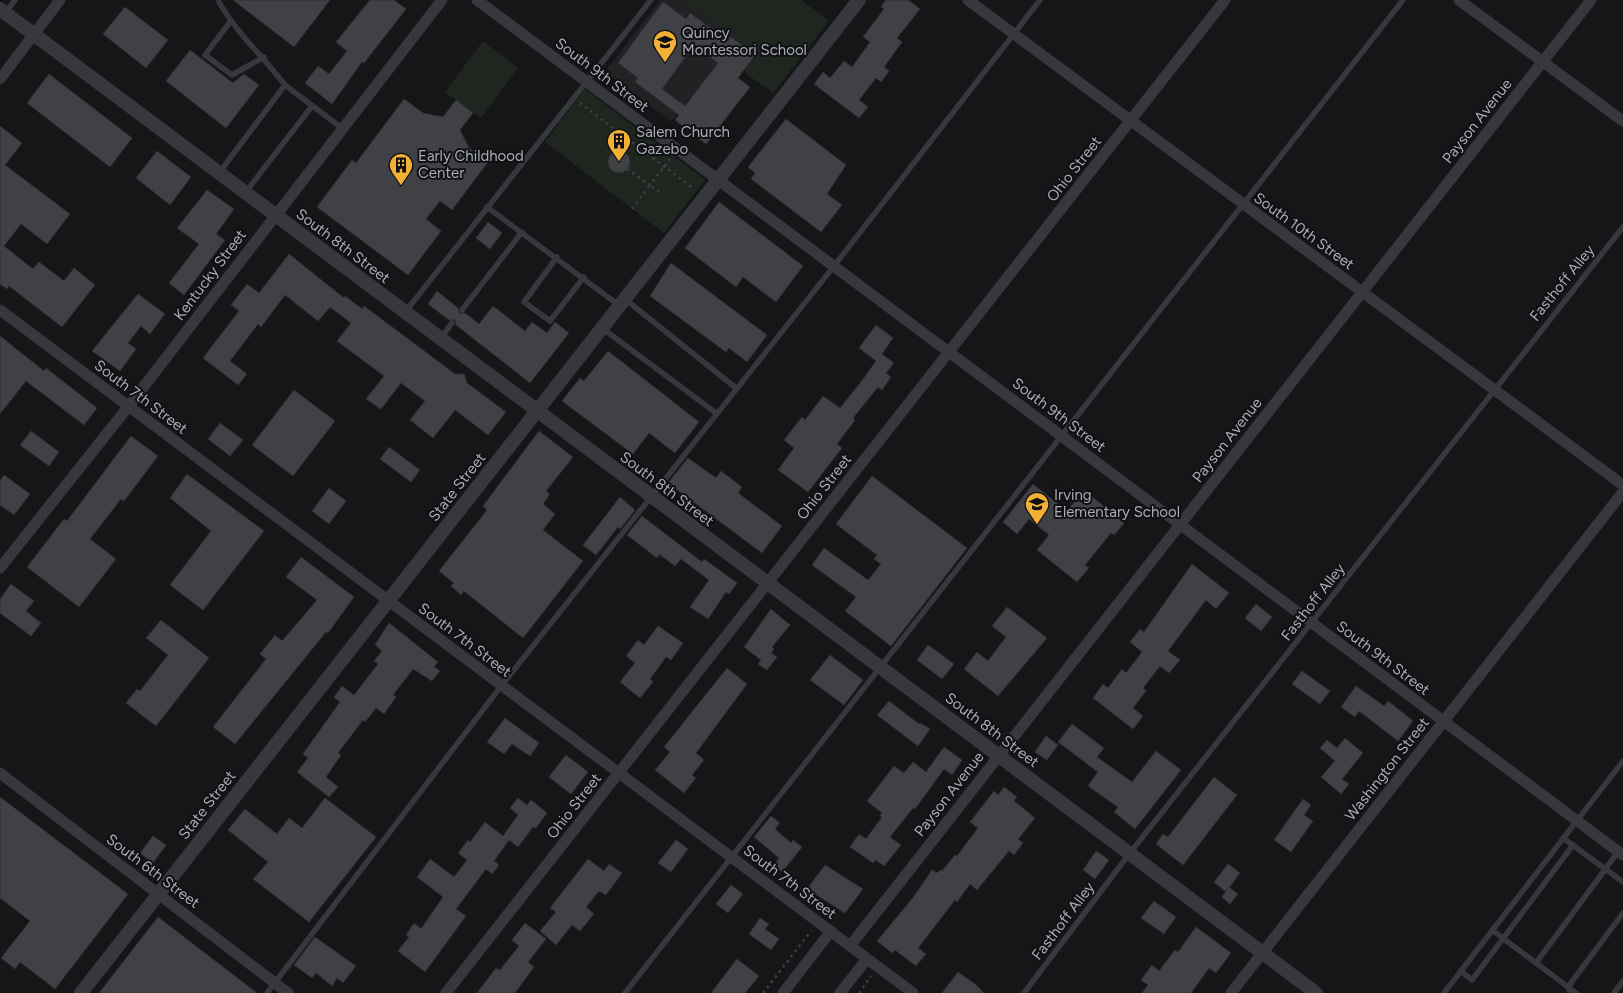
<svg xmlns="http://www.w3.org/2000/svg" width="1623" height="993" font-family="Figtree,sans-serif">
	<rect width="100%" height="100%" fill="#161618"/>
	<!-- built -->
	<path fill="#222225" d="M660,0H801L829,21L773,93L726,55L671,121L605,72Z"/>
	<!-- green -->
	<g fill="#1e261f">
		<path d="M684,0H801L829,21L773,93L745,73L759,54Z"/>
		<path d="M483,41L518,68L481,118L445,92Z"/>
		<path d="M585,89L705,180L664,233L545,142Z"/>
	</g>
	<!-- building -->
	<g fill="#404145" stroke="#303034" fill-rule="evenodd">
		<path d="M233,0H330L294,47Z"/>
		<path d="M370,0H394L406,9L364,63L362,62L332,104L305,83L318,66L329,74L347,51L336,42Z"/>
		<path d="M886,0H908L920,9L897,38L902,42L884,67L889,71L881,82L876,78L859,100L868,107L859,118L814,84L823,72L830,78L844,61L852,67L870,42L863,37L884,9L881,7Z"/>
		<path d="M663,2L686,19L690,13L728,41L731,37L755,55L738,78L750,87L706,144L675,120L679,115L635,82L638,78L618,63ZM694,45L718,63L685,106L662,89Z"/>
		<path d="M125,7L168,40L146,68L103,34Z"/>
		<path d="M190,50L233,83L244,74L259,85L226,128L166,81Z"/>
		<path d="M49,74L132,138L110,167L27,103Z"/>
		<path d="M404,99L423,113L443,117L456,100L473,113L460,130L469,148L488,162L452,210L440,201L426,219L441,231L408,275L317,207L352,160L356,163Z"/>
		<path d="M786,119L846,165L827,194L842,205L821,232L751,179L755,173L748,167Z"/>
		<path d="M0,126L22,143L5,165L70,214L47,244L21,224L4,246L33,269L39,262L64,281L74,268L95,285L62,327L9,286L7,289L0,284Z"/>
		<path d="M157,151L191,177L170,205L136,178Z"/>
		<circle cx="619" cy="162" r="11"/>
		<path d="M207,190L234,209L216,234L225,240L184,295L169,283L199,244L177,228Z"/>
		<path d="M719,202L803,266L776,302L743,277L736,287L685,248Z"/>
		<path d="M488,222L502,233L490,249L476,238Z"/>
		<path d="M289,254L344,298L345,296L362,309L364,306L455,374H464L467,383L506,412L488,435L455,410L433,438L410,420L425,401L401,383L381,409L366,399L384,376L337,341L351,323L330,307L318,321L285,295L261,327L258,324L230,361L247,374L238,385L203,358L239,311L231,305L247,284L259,293Z"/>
		<path d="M671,263L767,335L747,362L729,348L726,352L650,296Z"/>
		<path d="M437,291L458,308L459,313H465L479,324L493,306L525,331L532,322L547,333L555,322L569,333L530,383L456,325L455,320H449L428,304Z"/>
		<path d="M138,294L165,314L150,334L141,326L128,343L136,349L120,371L92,351Z"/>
		<path d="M876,325L893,338L882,354L894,363L886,373L891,377L882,390L878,387L853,418L855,420L837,444L842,448L808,492L778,470L794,448L784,440L802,417L805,420L823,396L840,408L864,378L876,361L859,348Z"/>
		<path d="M0,336L44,371L46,368L97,408L84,425L26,381L0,414Z"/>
		<path d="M608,351L699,422L675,453L649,433L633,454L562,401L580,378L584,381Z"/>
		<path d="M294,390L335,421L293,476L252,445Z"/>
		<path d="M220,423L243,440L230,456L208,439Z"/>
		<path d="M31,431L59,452L49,466L20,445Z"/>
		<path d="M539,431L573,457L546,491L550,494L543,504L555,514L543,530L583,561L523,638L464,591L461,595L451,586L454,583L439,571L487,510L483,506Z"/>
		<path d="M131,436L158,456L124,501L121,499L90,539L116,559L79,607L27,567L64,519L67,521Z"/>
		<path d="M389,447L420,470L411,482L380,459Z"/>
		<path d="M688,458L716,478L721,471L742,487L738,493L782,526L762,553L668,483Z"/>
		<path d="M187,474L264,531L203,610L170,585L211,531L170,498Z"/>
		<path d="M4,475L30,494L14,515L0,505V481Z"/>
		<path d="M872,476L967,548L891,646L845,611L856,597L812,565L824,548L868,580L881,564L874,559L877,555L836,524Z"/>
		<path d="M1033,484L1067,511L1084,490L1124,523L1114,535L1111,533L1085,565L1089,568L1077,582L1037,550L1049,535L1029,519L1017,534L1003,522Z"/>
		<path d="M329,488L346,501L329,524L312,511Z"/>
		<path d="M620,497L635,510L620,529L618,527L596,555L583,545Z"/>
		<path d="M642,516L702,562L704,559L737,583L729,594L726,592L708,619L690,607L709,580L681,559L675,566L659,554L657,558L627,535Z"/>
		<path d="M301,557L354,597L328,633L326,632L235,744L213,727L266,659L260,654L275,635L282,641L317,600L286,577Z"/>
		<path d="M1192,564L1229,593L1216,609L1206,600L1168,651L1180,660L1169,673L1160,666L1143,688L1146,691L1133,708L1143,716L1133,729L1093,698L1103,684L1108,688L1122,669L1126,673L1142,652L1130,642L1140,629L1144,632Z"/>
		<path d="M11,584L34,601L26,611L41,623L31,636L0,613V599Z"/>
		<path d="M1256,604L1272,617L1261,631L1245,618Z"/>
		<path d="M1007,607L1047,638L998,696L964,669L977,652L988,661L1006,637L992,626Z"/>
		<path d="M771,609L790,625L772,647L774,649L771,653L777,657L767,670L758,664L761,660L744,647Z"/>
		<path d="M161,620L209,658L156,726L126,703L137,689L140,691L168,655L146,638Z"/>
		<path d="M389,623L438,662L434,667L440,671L432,681L413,669L393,695L396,697L384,714L376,708L365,722L363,720L338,753L341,755L326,777L338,787L329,797L297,772L308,758L303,754L340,702L334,697L342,686L354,695L378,664L374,661L382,651L375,645Z"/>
		<path d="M658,626L683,643L671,660L666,657L650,679L653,682L640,698L620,682L635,663L626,656L638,640L644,645Z"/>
		<path d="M928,645L954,664L942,679L917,660Z"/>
		<path d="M830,655L863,680L844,705L810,680Z"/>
		<path d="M727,668L747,684L696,753L704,760L692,775L696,778L684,793L655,770L670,752L664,747Z"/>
		<path d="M1302,671L1330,691L1320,704L1292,684Z"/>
		<path d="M1356,686L1384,706L1388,701L1413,721L1398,741L1359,711L1355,717L1341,707Z"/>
		<path d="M889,701L919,724L920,723L930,729L918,746L877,715Z"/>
		<path d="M505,718L539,743L530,756L512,744L504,754L487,742Z"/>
		<path d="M1072,724L1104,748L1097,757L1132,782L1156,751L1181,770L1135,829L1114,812L1118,807L1088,786L1098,772L1058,742Z"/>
		<path d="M1046,736L1058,745L1047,760L1035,752Z"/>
		<path d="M1345,738L1363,753L1342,779L1349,784L1341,794L1321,777L1335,761L1320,748L1327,740L1337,748Z"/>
		<path d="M944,747L962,760L952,775L944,769L915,809L913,808L890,837L901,845L884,866L876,860L873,863L850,847L859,834L866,839L882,817L880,816L882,813L867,801L894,766L904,773L913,762L926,772Z"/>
		<path d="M566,755L588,772L571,794L549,777Z"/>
		<path d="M1214,777L1237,795L1183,865L1156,844L1163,834L1168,837Z"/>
		<path d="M1004,787L1017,797L1014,801L1035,818L1018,839L1023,843L1014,855L1009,851L977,890L970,884L957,902L955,900L918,948L926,954L916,966L895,950L892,953L877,941L912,899L932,870L937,873L940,870L942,871L955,855L957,856L978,828L970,822L994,791L998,795Z"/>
		<path d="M0,797L128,894L55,989L20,962L15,969L1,958L30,921L0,898Z"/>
		<path d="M325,798L376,837L309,922L253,879L268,862L228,830L245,809L277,834L289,818L302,828Z"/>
		<path d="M518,798L527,805L531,800L547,813L536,828L533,827L518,847L509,840L494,861L499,865L492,874L486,869L456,909L466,916L425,972L398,951L409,937L406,935L414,923L421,929L443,897L417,877L430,859L454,877L467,860L458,853L468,840L470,842L485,822L503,836L518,815L510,808Z"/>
		<path d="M1303,799L1311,805L1304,815L1313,821L1291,852L1274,840Z"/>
		<path d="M771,816L780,823L775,829L791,843L793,840L802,847L782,872L774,865L779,858L754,837Z"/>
		<path d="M153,836L166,845L153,863L140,853Z"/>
		<path d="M676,840L688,849L671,872L658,863Z"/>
		<path d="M1096,851L1109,860L1095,879L1083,870Z"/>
		<path d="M588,859L604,871L609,864L622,873L606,895L599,891L586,907L594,914L580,931L572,925L556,945L540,931L556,912L550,908Z"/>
		<path d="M1228,864L1240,873L1226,892L1214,882Z"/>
		<path d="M825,865L863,889L845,913L807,889Z"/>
		<path d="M731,885L743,894L728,913L716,904Z"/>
		<path d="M1229,887L1238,894L1230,904L1222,897Z"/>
		<path d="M1154,901L1176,917L1164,934L1141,918Z"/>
		<path d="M158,917L257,993H99Z"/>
		<path d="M760,918L769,924L765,929L779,939L771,950L749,934Z"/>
		<path d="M525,923L546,939L528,962L534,967L515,993H477L496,968L500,970L519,946L512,940Z"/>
		<path d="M1196,927L1231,953L1216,973L1209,968L1191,993H1142L1148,985L1141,980L1152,965L1159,971L1175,950L1178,952Z"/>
		<path d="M315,937L356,966L343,983L337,978L332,986L316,973L312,978L294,965Z"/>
		<path d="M737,959L759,976L745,993H711Z"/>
		<path d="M958,972L975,984L984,993H942Z"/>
	</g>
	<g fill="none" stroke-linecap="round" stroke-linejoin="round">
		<!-- path -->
		<g stroke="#3d3f44" stroke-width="2.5" stroke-dasharray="2.5 4" stroke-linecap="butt">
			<path d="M580,103L694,189"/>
			<path d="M627,169L650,185L670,159"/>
			<path d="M632,209L650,185L659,192"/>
			<path d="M763,993L811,931"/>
			<path d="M859,993L871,976"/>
		</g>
		<!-- service -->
		<g stroke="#37383d" stroke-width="5.5">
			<path d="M218,0C235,32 263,56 285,85L219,173"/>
			<path d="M6,12L15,0"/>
			<path d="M230,22L205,55L232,75L264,57"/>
			<path d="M285,85L343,129"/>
			<path d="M245,193L312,106"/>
			<path d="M487,207L620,306"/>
			<path d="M557,257L524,302L550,321L584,277"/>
			<path d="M625,299L736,388"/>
			<path d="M462,310L522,232"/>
			<path d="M406,311L651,0"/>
			<path d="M602,328L716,413"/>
			<path d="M440,339L452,323"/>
			<path d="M1563,838L1623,882"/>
			<path d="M1492,930L1576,993"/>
			<path d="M1536,963L1618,852"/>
			<path d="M1461,971L1472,980L1573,845"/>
			<path d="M1569,990L1568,987L1623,913"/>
			<path d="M267,993L502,685L834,266L1040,0"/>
			<path d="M625,993L1403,0"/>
			<path d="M1024,993L1130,853L1623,227"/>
			<path d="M1444,993L1623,761"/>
			<path d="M1614,993L1623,981"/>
		</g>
		<!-- minor -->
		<g stroke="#37383d" stroke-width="11">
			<path d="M477,0L1623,855"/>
			<path d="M968,0L1623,485"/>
			<path d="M1459,0L1623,121"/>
			<path d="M0,79L60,0"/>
			<path d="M0,310L913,993"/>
			<path d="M0,568L128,407L442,0"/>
			<path d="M0,773L288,993"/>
			<path d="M850,946L1591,0"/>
			<path d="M446,993L1225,0"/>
			<path d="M783,993L831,931"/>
			<path d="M840,993L867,959"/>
			<path d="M1231,993L1623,492"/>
		</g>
		<!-- tertiary -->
		<g stroke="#37383d" stroke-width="14">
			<path d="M0,9L1316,993"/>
			<path d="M81,993L859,0"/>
		</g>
	</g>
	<!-- icons -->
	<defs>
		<g id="school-pin" transform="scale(1.25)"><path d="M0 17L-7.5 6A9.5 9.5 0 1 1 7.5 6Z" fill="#f2b134" stroke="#111113"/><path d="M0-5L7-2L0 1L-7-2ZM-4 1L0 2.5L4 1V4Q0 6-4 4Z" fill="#111"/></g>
		<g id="building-pin" transform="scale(1.25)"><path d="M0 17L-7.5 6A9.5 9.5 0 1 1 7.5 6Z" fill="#f2b134" stroke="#111113"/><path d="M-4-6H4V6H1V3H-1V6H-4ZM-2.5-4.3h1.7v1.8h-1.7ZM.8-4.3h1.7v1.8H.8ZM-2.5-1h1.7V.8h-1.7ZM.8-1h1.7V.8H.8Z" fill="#111"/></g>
	</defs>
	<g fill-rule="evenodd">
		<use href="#school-pin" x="665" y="42"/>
		<use href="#building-pin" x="619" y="141"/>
		<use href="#building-pin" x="401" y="165"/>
		<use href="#school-pin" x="1037" y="504"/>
	</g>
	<g text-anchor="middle" stroke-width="4" stroke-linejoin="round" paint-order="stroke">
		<!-- poi labels -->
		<g font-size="15" fill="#a8adb8" stroke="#111113" text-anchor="start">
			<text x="682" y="38">Quincy<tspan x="682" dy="17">Montessori School</tspan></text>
			<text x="636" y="137">Salem Church<tspan x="636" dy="17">Gazebo</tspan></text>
			<text x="418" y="161">Early Childhood<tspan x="418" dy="17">Center</tspan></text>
			<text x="1054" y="500">Irving<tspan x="1054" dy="17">Elementary School</tspan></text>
		</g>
		<!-- street labels -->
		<g font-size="15" fill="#a8adb8" stroke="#111113">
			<text transform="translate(602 75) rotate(37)" y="5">South 9th Street</text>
			<text transform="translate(1477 121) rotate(-52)" y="5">Payson Avenue</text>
			<text transform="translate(1074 169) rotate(-52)" y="5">Ohio Street</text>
			<text transform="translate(1304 231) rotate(36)" y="5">South 10th Street</text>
			<text transform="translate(343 246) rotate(37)" y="5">South 8th Street</text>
			<text transform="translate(210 275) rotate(-53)" y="5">Kentucky Street</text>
			<text transform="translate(1562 283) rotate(-51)" y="5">Fasthoff Alley</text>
			<text transform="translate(141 397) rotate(37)" y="5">South 7th Street</text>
			<text transform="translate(1059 415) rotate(37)" y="5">South 9th Street</text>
			<text transform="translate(1227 440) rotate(-52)" y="5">Payson Avenue</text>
			<text transform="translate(457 487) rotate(-52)" y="5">State Street</text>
			<text transform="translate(824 487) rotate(-52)" y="5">Ohio Street</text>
			<text transform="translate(667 489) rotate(37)" y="5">South 8th Street</text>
			<text transform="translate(1313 602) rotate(-52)" y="5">Fasthoff Alley</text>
			<text transform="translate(465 640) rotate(37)" y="5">South 7th Street</text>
			<text transform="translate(1383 658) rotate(37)" y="5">South 9th Street</text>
			<text transform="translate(992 730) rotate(37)" y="5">South 8th Street</text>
			<text transform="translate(1387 769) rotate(-52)" y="5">Washington Street</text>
			<text transform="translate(949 794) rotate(-52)" y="5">Payson Avenue</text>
			<text transform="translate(207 805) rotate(-52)" y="5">State Street</text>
			<text transform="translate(574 806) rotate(-52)" y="5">Ohio Street</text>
			<text transform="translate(153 871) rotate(37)" y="5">South 6th Street</text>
			<text transform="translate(790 882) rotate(37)" y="5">South 7th Street</text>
			<text transform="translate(1063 921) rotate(-53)" y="5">Fasthoff Alley</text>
		</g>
	</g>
</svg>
